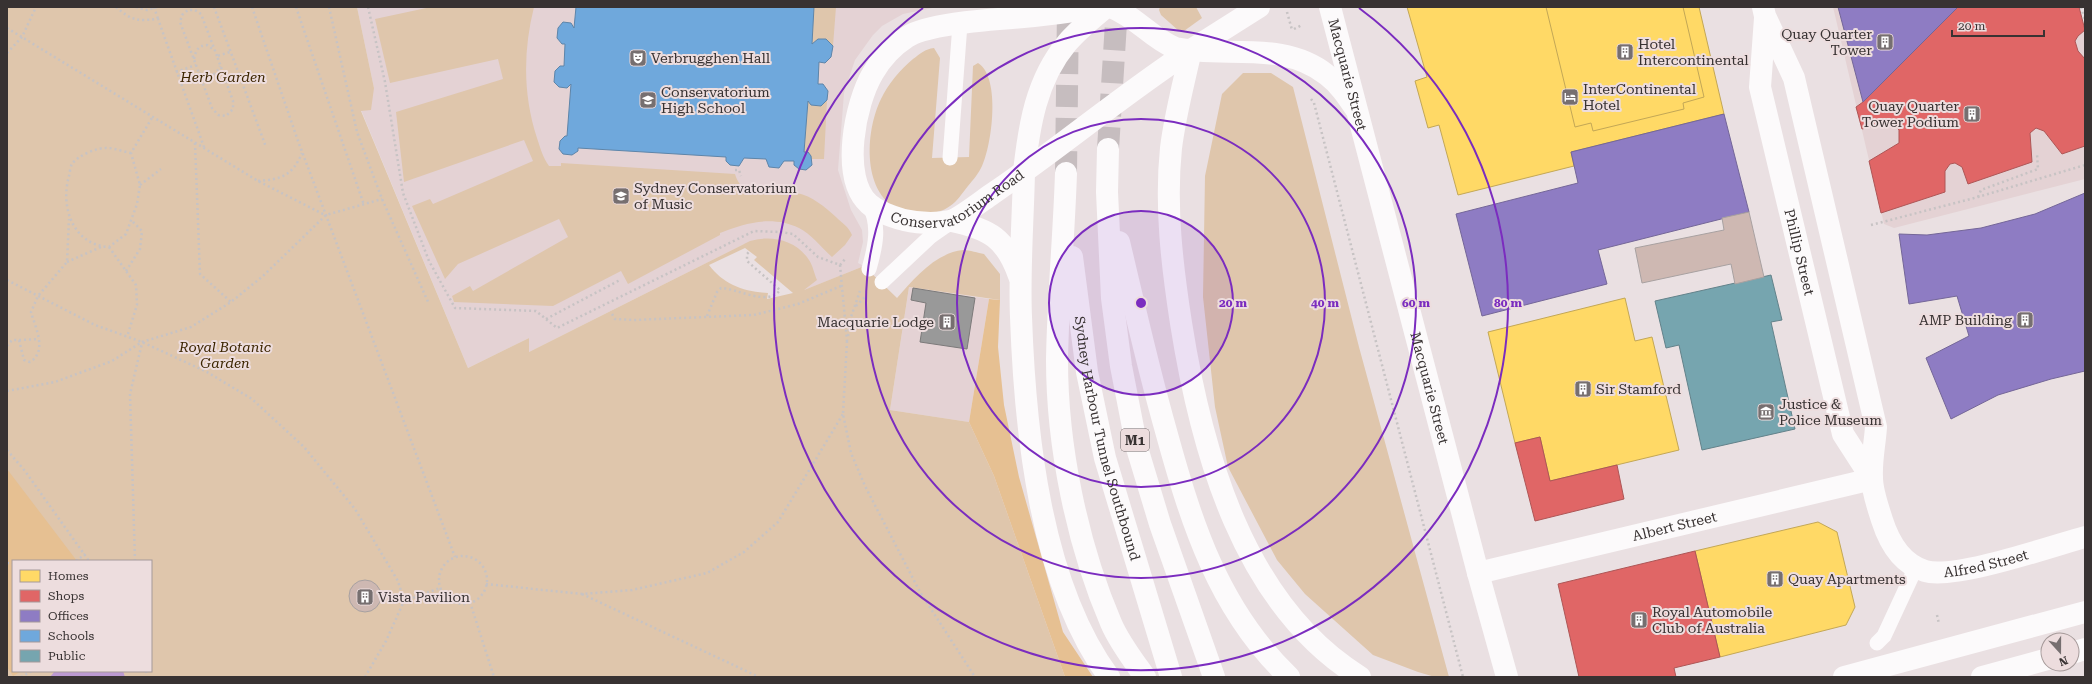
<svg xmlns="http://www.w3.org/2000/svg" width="2092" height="684" font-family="'Roboto Serif',serif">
	<rect width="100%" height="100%" fill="#eae0e2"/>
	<!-- built -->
	<g fill="#e4d2d4">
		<path d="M357,7H937L903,14L882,26L873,35L855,60L844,93L838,170L851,210L862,230L863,242L858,263L864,266L802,291L744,244L529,352V338L468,368L361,110L374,88Z"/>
		<path d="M1833,7H2079L2085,30V179L1894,228L1884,224Z"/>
		<path d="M909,287L989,299L969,422L890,410Z"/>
	</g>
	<!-- green -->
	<g fill="#dfc6ac" fill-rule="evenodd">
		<path d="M7,7H357L374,88L371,110L361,111L468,368L529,338V352L750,241C771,235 796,240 809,260C813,266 814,273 817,280L804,290L864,266L897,298C914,279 935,253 963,250C970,250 978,253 984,254L1000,274V300L909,287L890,410L969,422L994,476L1065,677H7ZM745,248L757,257L754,260L793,293L767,299L768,293C744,292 723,284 709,265ZM13,561H151V671H13Z"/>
		<path d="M431,7H534C523,51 523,95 537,138C540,147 543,158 549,166H561V163L735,174C743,203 775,189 797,193C812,196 825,207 836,217C842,223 849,227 852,235L845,245L832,257C822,248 811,234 799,228C772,215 745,223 720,233V235L628,284L621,271L553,306L454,302L452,296L470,286L473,291L568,237L559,219L458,264L445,279L412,206L430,199L433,204L533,161L524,140L404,182L396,112L503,79L498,59L390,83L375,19Z"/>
		<path d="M814,7H836L833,46L826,39H818L812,44Z"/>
		<path d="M1160,7H1196L1202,18L1184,31H1179L1161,15L1159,10Z"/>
		<path d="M934,48L940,58L932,158L969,157L973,66L978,63C1001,77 992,145 982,166C979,173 973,180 968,186C962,193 958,201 950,206C939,215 917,215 903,211C861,197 865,131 881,99C888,84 900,70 913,59C920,54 925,49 934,48Z"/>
		<path d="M1243,73H1271L1293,87L1359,347L1449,677H1435L1418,672L1373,655L1305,594L1277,560L1228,467L1215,407L1203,297L1205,176L1222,94Z"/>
		<path d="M827,100L824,159H812L808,152H804L808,101L811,105L820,106Z"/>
	</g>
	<!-- forest -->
	<g fill="#e6c092">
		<path d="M989,299L1000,300L998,347L1004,405L1019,477L1063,632L1093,677H1065L994,476L969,422Z"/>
		<path d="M7,469L77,561H13V671H22L13,676L7,667Z"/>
	</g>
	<!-- water -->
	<path fill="#bc99d1" d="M55,671H123L125,677H50Z"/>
	<!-- homes -->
	<g fill="#ffd966" stroke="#c3a756">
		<path d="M1407,7H1699L1724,114L1571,152L1574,166L1458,195L1439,125L1428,128L1415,81L1427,77Z"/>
		<path d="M1546,7H1683L1704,97L1683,103L1684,109L1593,131L1591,123L1575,127Z"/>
		<path d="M1625,298L1635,341L1652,337L1679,450L1550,481L1540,437L1515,443L1488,332Z"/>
		<path d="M1818,522L1837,532L1855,607L1846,625L1720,657L1695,551Z"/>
	</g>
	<!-- shops -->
	<g fill="#e06666" stroke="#ae5656">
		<path d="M1958,7H2079L2085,30L2078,36L2075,41L2078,51L2085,59V146L2062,154L2044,131L2036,128L2030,133L2032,162L1968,184L1962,167L1955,163L1950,164L1945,171V192L1881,213L1869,161L1899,143V130L1896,126L1890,122L1862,129L1856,107L1863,102Z"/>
		<path d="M1540,437L1550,481L1617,465L1624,499L1535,521L1515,443Z"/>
		<path d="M1695,551L1720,657L1674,668L1676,677H1579L1558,584Z"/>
	</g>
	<!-- offices -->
	<g fill="#8e7cc3" stroke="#746698">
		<path d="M1838,7H1958L1863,102Z"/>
		<path d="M1724,114L1749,212L1598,250L1607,284L1482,316L1456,214L1578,183L1571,152Z"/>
		<path d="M2085,193V371L2051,379L1998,395L1951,419L1926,358L1969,336L1957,296L1909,304L1899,234L1927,235L1981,228L2035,214Z"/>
	</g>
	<!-- schools -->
	<path fill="#6fa8dc" stroke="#5e85a9" d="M576,7H814L812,44L818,39H826L833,46L831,57L825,63L819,62L818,84H823L828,91L827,100L821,106L811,105L808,101L804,152H808L811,156L812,165L806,170L799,169L794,165V161H784L779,168L769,167L766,159L744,158L739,166L730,165L726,161V157L578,148V151L572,155L563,154L559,149L560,141L565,136H567L571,84L567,88L559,87L554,82L555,71L560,66H564L565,44H562L557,38L558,28L563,22L571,23L574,28Z"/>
	<!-- public -->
	<path fill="#76a5af" stroke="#63828a" d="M1771,275L1782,320L1771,322L1795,429L1702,450L1679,345L1666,348L1655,301Z"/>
	<!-- industry -->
	<path fill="#999" stroke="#7c7a7a" d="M913,288L975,298L967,349L920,342L926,303L911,300Z"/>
	<!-- building -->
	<g fill="#ceb8b2" stroke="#a8a1a1">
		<path d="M1749,212L1764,277L1735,284L1731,264L1642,283L1635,248L1724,230L1722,218Z"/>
		<circle cx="365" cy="596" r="16"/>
	</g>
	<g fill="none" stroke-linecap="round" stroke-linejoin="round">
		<!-- motorway-tunnel -->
		<g stroke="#c6bdbf" stroke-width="22" stroke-dasharray="22 11" stroke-linecap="butt">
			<path d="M1108,149L1117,7"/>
			<path d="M1066,173L1068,7"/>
		</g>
		<!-- path -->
		<g stroke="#c7c3c4" stroke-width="2.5" stroke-dasharray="2 3" stroke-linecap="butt">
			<path d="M116,7C132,21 137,21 158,19L204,147"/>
			<path d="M136,7L147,10L157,7"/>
			<path d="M154,7L158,19"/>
			<path d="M214,7L266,147"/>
			<path d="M252,7L298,141L455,557"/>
			<path d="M296,7L364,205"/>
			<path d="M329,7L357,132L382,199L429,304"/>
			<path d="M368,7L385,82L403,193L429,261L455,308L536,311L557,328L754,231L780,232L793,234L818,257L840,265L847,341"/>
			<path d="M2081,7L2085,21"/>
			<path d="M1287,12L1292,30"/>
			<path d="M7,28L258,181L325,215"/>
			<path d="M1294,29L1302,25"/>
			<path d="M7,53L22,37L36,7"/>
			<path d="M217,56L201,14L195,10H188L182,15L180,22L212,108L218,115L226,116L233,109V101L217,56L230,52"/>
			<path d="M194,59C196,50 198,46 207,45L214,50"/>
			<path d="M176,72L196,65"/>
			<path d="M199,73C208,78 216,76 220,66"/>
			<path d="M1311,99L1314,103L1463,677"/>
			<path d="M195,143L200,274L231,302"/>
			<path d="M131,153C124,152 115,148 107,148C98,147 77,156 72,164C70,167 70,173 69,176C60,207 73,245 109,247L126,234L137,204L140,185L131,153L153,116"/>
			<path d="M735,170H739L741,176"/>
			<path d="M258,181C282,179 292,176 302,153"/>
			<path d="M140,185L161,169"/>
			<path d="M1978,197L1981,190L2038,169L2037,154"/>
			<path d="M1871,225L1978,197L2085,165"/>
			<path d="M109,247L136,285L137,305L127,337"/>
			<path d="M67,262L101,247"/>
			<path d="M840,265L846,258"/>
			<path d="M126,271L140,249L142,231L131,220"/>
			<path d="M7,280L95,325L142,342L207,372L252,399L304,447L355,509L398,581L404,601"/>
			<path d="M856,306L865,297"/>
			<path d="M612,314L615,319L634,320L754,315L798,304L841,286"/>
			<path d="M707,316L717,292L721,288C736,288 768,307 780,290L747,261V254L749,252"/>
			<path d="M546,319L620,280"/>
			<path d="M848,336L851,317L860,291"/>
			<path d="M19,340L39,339"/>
			<path d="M847,341L843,414L851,453L865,486L920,592L975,677"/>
			<path d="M7,346L12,340H19L24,360L30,362C48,351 35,327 31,312L38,296L67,262L69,219"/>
			<path d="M7,391L55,382L112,361L142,342L191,327L231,302L263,276L326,215L382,199"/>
			<path d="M7,450L25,471L89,561"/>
			<circle cx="463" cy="580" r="24"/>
			<path d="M76,561L85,554"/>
			<path d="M135,561L130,394L142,343"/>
			<path d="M7,563L13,564"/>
			<path d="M486,584L582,594L632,590L707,573L744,552L778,522L843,414"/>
			<path d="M582,594L759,677"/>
			<path d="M470,602L494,677"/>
			<path d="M1937,615L1939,624"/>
			<path d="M146,671L147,677"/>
			<path d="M21,677L32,671"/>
			<path d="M365,677L386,641L404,601L440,588"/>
		</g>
		<!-- service -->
		<g stroke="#fcfafb" stroke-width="15">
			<path d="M950,158L960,24"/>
			<path d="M868,203C881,224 875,248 869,269"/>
			<path d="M882,282L931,236L951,222"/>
			<path d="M1877,643L1884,636L1916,567"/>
		</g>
		<!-- minor -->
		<g stroke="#fcfafb" stroke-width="22">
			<path id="s1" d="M1100,7C1071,12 1041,16 1012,18C986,20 927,24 907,37C893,46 881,59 873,73C855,103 840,178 869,204C878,212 893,217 904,220C918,223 936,224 950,221C959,219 983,200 992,194C1060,148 1122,95 1191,50"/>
			<path id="s2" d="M1330,7L1478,573L1507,677"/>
			<path id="s3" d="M1763,7L1765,16L1794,78L1876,427C1875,443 1871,461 1872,478C1872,491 1878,507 1882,520C1889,542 1902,564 1925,571C1954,580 2052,546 2085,537"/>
			<path id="s4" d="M1765,18L1760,87L1843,434L1872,479"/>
			<path id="s5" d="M1478,573L1872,479"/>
		</g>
		<!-- secondary -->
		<g stroke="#fcfafb" stroke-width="22">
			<path d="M1111,7C1138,18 1151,38 1175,48C1225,58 1284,40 1327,75C1339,84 1347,96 1355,108"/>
			<path d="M1191,50L1259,7"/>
			<path d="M1024,172C1029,126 1036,80 1067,43C1079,29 1093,18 1106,7"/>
		</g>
		<!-- motorway -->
		<g stroke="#fcfafb" stroke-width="22">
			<path d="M1191,50C1184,82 1175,115 1171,148C1165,206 1172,265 1181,323C1201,450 1243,605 1360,677"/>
			<path d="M1108,149L1107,192L1112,298L1121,366L1137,448L1160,524L1214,677"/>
			<path d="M1024,172C1023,221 1019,269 1021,317C1025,431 1040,583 1109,677"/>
			<path d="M1066,173C1064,235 1058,298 1057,360C1057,446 1077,544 1111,623C1119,642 1133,660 1145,677"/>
			<path d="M952,221C989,229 1006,238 1019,276"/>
			<path d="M1119,242C1134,305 1148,368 1166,431C1191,522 1218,609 1289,677"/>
			<path id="s6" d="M1072,257L1087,372L1105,458L1171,677"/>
			<path d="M2072,653L2085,649"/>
			<path d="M1844,677L2085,612"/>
			<path d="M1982,677L2048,659"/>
		</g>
	</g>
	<!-- distance rings -->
	<circle cx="1141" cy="303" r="92" fill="#7b2cbf" fill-opacity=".12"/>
	<g fill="none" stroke="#7b2cbf" stroke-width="2">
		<circle cx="1141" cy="303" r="92"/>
		<circle cx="1141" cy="303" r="184"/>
		<circle cx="1141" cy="303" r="275"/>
		<path d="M1359 8A367 367 0 1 1 923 8"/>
	</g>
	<!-- icons -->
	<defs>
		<g id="building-square" transform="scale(0.9)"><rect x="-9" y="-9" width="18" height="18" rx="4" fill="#766f70" stroke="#edddde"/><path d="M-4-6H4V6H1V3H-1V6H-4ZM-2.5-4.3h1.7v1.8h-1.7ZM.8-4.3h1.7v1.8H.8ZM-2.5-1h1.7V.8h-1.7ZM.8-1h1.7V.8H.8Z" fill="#fff"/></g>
		<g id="theatre-square" transform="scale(0.9)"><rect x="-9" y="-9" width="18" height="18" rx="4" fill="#766f70" stroke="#edddde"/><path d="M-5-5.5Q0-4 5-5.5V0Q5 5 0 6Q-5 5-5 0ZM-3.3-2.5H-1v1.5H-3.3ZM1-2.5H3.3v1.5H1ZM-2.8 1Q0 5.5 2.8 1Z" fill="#fff"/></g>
		<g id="hotel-square" transform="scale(0.9)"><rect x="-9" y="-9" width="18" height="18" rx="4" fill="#766f70" stroke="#edddde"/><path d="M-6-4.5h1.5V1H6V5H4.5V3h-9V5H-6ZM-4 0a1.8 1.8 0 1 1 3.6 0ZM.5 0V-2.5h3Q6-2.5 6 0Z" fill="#fff"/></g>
		<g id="school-square" transform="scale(0.9)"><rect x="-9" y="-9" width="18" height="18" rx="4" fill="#766f70" stroke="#edddde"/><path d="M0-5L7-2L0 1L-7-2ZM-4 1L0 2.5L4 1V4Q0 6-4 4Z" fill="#fff"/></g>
		<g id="university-square" transform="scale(0.9)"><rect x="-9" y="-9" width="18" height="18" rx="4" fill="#766f70" stroke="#edddde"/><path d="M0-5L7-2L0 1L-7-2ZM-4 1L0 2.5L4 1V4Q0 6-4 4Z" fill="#fff"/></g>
		<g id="museum-square" transform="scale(0.9)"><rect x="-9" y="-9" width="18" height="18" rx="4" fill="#766f70" stroke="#edddde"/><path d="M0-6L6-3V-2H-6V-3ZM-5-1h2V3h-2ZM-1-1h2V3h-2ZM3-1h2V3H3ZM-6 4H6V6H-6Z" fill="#fff"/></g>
	</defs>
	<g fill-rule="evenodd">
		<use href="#building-square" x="1885" y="42"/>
		<use href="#building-square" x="1625" y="52"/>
		<use href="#theatre-square" x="638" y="58"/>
		<use href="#hotel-square" x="1570" y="97"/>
		<use href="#school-square" x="648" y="100"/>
		<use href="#building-square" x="1972" y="114"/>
		<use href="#university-square" x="621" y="196"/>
		<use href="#building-square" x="2025" y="320"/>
		<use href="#building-square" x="947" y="322"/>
		<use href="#building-square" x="1583" y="389"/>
		<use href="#museum-square" x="1766" y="412"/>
		<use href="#building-square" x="1775" y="579"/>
		<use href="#building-square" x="365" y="597"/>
		<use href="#building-square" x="1639" y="620"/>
	</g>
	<g text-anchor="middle" stroke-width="4" stroke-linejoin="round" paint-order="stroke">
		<!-- shield labels -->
		<rect fill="#edddde" stroke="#6e6566" stroke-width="1" x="1121" y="429" width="28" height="22" rx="3"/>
		<g font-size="13" font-weight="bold" fill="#383232">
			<text x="1135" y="445">M1</text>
		</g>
		<!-- poi labels -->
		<g font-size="14" fill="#383232" stroke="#edddde" text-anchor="start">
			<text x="1872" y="39" text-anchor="end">Quay Quarter<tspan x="1872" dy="16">Tower</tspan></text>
			<text x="1638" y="49">Hotel<tspan x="1638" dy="16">Intercontinental</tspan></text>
			<text x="651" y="63">Verbrugghen Hall</text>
			<text x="1583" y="94">InterContinental<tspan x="1583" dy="16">Hotel</tspan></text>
			<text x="661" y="97">Conservatorium<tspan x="661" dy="16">High School</tspan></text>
			<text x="1959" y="111" text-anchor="end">Quay Quarter<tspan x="1959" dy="16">Tower Podium</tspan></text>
			<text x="634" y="193">Sydney Conservatorium<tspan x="634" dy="16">of Music</tspan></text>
			<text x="2012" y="325" text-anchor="end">AMP Building</text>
			<text x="934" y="327" text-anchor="end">Macquarie Lodge</text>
			<text x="1596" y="394">Sir Stamford</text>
			<text x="1779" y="409">Justice &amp;<tspan x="1779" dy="16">Police Museum</tspan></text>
			<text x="1788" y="584">Quay Apartments</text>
			<text x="378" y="602">Vista Pavilion</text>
			<text x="1652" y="617">Royal Automobile<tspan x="1652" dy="16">Club of Australia</tspan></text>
		</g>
		<!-- street labels -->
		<g font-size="14" fill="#383232" stroke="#edddde">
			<text dy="5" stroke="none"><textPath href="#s2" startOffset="70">Macquarie Street</textPath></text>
			<text dy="5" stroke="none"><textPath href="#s1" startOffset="483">Conservatorium Road</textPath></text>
			<text dy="5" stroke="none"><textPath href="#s4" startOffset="239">Phillip Street</textPath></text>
			<text dy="5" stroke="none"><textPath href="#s2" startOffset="394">Macquarie Street</textPath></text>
			<text dy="5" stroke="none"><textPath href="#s6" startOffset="185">Sydney Harbour Tunnel Southbound</textPath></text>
			<text dy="5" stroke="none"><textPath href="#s5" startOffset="202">Albert Street</textPath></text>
			<text dy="5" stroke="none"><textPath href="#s3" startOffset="662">Alfred Street</textPath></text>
		</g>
		<!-- park labels -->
		<g font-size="14" font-style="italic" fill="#3c2500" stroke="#edddde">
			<text x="223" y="82">Herb Garden</text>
			<text x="225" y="352">Royal Botanic<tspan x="225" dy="16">Garden</tspan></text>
		</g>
	</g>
	<circle cx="1141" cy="303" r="6" fill="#7b2cbf" stroke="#edddde" stroke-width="2"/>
	<g font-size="12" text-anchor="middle" font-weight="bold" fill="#7b2cbf" stroke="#edddde" stroke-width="4" stroke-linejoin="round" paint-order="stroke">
		<text x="1233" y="307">20 m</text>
		<text x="1325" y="307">40 m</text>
		<text x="1416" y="307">60 m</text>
		<text x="1508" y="307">80 m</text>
	</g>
	<!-- border -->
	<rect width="2092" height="684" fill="none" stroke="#383232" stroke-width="16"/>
	<!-- legend -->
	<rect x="12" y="560" width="140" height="112" fill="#edddde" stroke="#a59999"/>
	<rect x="20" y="570" width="20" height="12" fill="#ffd966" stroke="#a59999"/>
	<text x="48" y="580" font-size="12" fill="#383232">Homes</text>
	<rect x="20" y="590" width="20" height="12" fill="#e06666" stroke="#a59999"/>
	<text x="48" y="600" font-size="12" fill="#383232">Shops</text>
	<rect x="20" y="610" width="20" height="12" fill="#8e7cc3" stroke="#a59999"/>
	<text x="48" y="620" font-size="12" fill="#383232">Offices</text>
	<rect x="20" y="630" width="20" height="12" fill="#6fa8dc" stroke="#a59999"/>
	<text x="48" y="640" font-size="12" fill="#383232">Schools</text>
	<rect x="20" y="650" width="20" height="12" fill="#76a5af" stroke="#a59999"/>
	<text x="48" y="660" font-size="12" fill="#383232">Public</text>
	<!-- north arrow -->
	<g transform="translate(2060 652) rotate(159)"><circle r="19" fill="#edddde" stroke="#a59999"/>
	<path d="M0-3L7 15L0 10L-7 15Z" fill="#766f70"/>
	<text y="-6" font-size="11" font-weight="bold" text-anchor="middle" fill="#383232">N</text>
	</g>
	<!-- scale -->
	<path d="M1952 30v6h92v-6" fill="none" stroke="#383232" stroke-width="2"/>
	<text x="1958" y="30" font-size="12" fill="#383232" stroke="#edddde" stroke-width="3" paint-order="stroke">20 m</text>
</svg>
